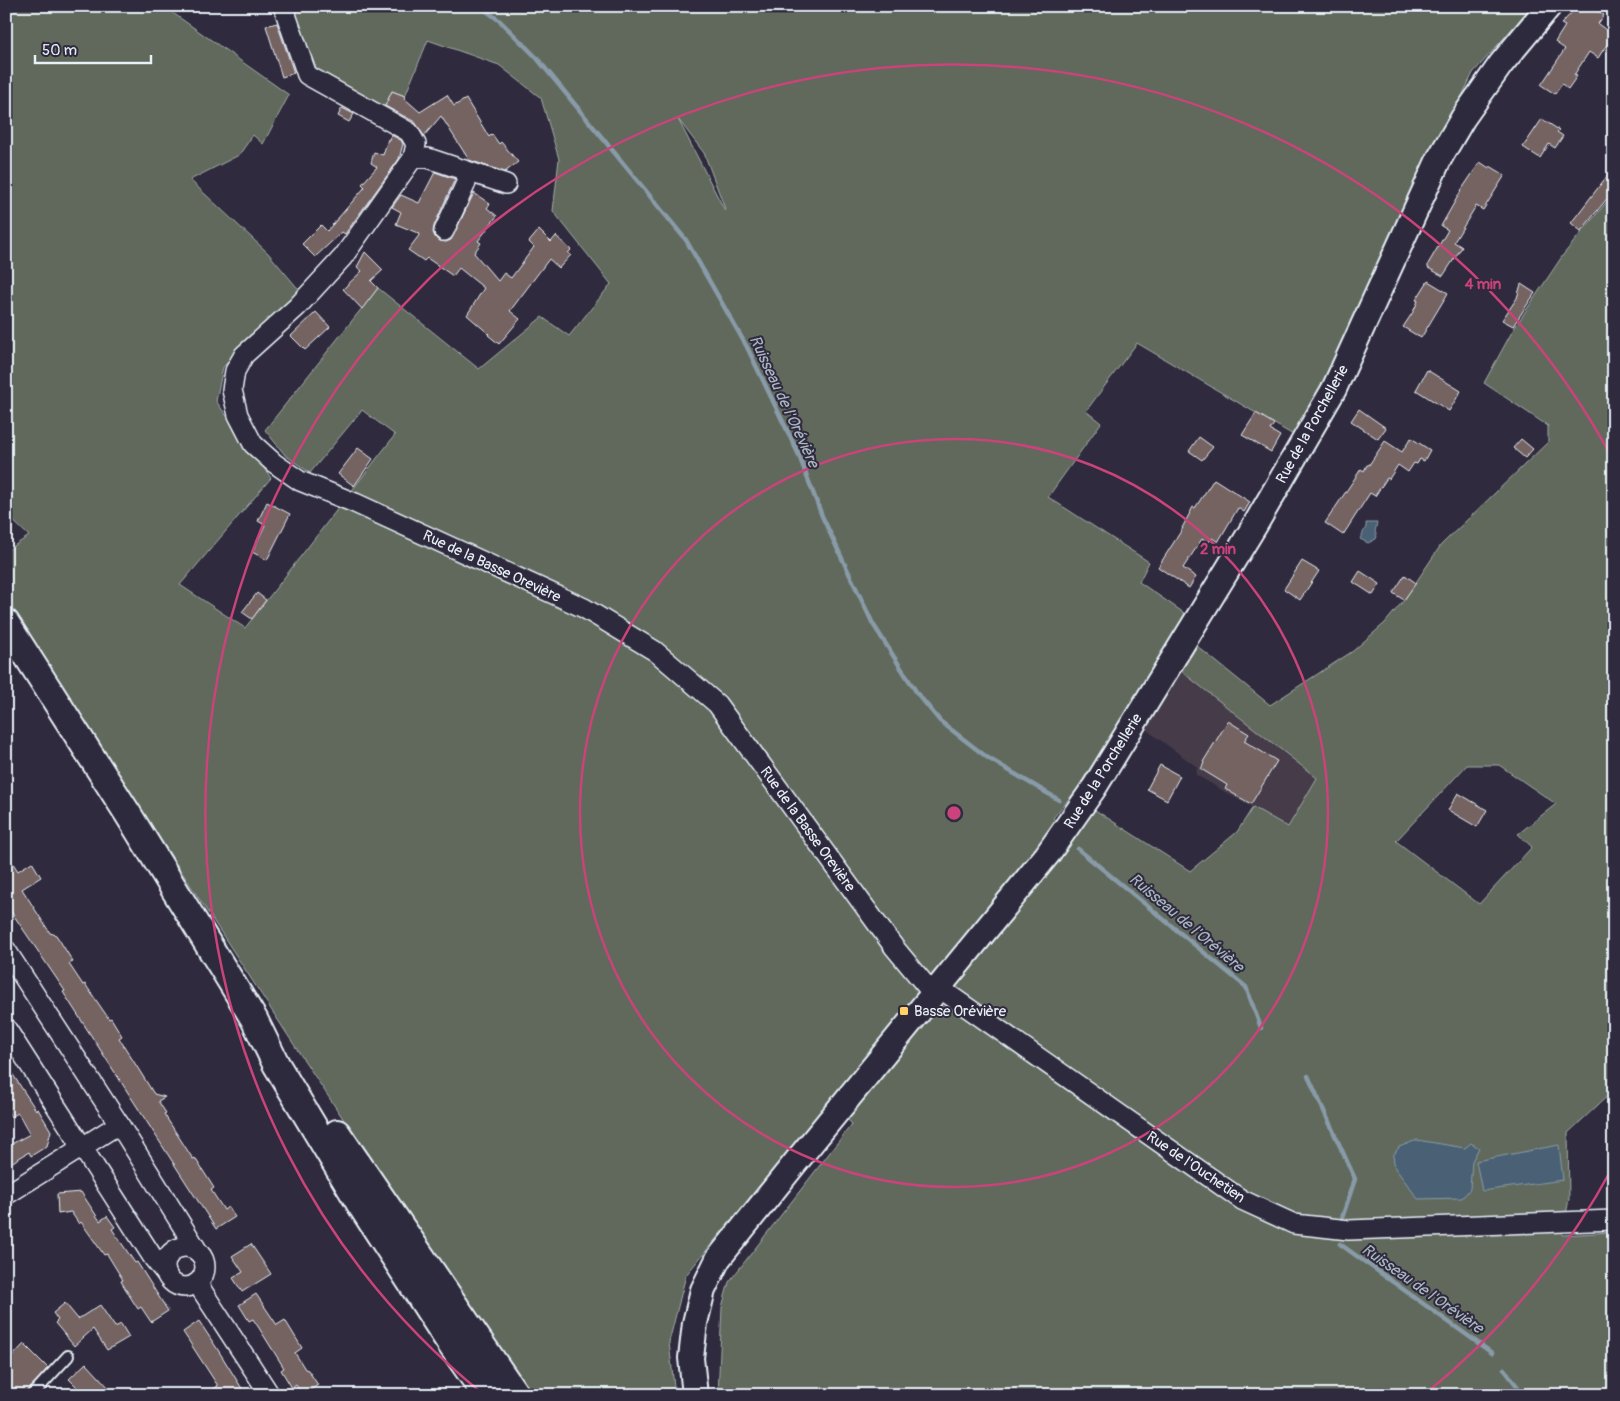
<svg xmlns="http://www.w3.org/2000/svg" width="1620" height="1401" font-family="Pangolin,sans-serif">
	<rect width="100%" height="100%" fill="#2f2a3d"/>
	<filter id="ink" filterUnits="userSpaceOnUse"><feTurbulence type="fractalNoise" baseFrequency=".02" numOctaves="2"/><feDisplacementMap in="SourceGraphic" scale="10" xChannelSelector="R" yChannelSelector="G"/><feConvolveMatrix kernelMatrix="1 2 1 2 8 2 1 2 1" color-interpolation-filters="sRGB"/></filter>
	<g filter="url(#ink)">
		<!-- built -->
		<path fill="#443b48" d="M1181,671L1317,778L1287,828L1196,775L1197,767L1145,729Z"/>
		<!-- green -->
		<path fill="#60695c" stroke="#a4adaa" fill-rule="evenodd" d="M6,6H163L289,95L263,144L253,135L239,155L190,180L268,253L301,292L263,327L223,367L216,401L271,478L180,585L245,628L395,435L362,410L310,473L285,455L265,430L378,288L479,369L542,317L569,336L611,284L553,211L559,159L541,98L499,65L428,40L405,96L392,91L385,107L355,94L319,72L310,57L292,6H756L767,13L778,6H1532L1473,73L1334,363L1295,436L1137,343L1086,411L1101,423L1048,497L1149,562L1139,582L1187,615L1077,789L1053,818L1075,837L1095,810L1190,871L1237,832L1253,807L1288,827L1317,778L1181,671L1197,646L1270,705L1353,651L1385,623L1404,600L1441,545L1548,442V426L1484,383L1513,330L1563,255L1614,193V1090L1568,1133L1569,1199L1562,1235L1614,1232V1395H718L722,1307L729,1282L852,1124L829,1102L686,1275L669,1342L675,1395H531L492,1342L302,1057L6,602V551L29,536L6,514ZM678,119L704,153L726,211H725ZM1467,765H1499L1556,804L1518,834L1532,847L1479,904L1396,841Z"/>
		<!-- water -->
		<g fill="#4a6174" stroke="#899ba9">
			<path d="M1366,523H1377L1375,532L1377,536L1376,539L1368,543L1360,539L1366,527Z"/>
			<path d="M1417,1140L1465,1148L1471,1143L1479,1148L1472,1161L1470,1189L1462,1198L1418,1199L1395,1168L1393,1156L1399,1147Z"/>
			<path d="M1559,1145L1563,1180L1482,1191L1476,1161Z"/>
		</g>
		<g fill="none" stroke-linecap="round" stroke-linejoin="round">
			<!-- stream -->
			<g stroke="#899ba9" stroke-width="4.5">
				<path d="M480,6L500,21L536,57L686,240L747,347L798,453L822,516L873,624L917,693L940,721L988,758L1059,800"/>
				<path d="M1078,849L1246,987L1261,1028"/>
				<path d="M1308,1076L1355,1179L1342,1218"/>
				<path d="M1340,1244L1492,1353"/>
				<path d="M1504,1369L1524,1395"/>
			</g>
		</g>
		<!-- building -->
		<g fill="#756462" stroke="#e8f1f8">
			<path d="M1578,6H1591L1604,15L1598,24L1613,35L1598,58L1589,52L1574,75L1577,76L1568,89L1562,84L1555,94L1541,85L1565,49L1555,42L1565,26L1561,24Z"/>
			<path d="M277,23L294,73L282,77L266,26Z"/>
			<path d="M392,91L405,96L404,98L420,112L447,95L454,106L466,99L489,137L492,134L499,144L501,142L518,162L505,172L469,160L441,116L424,136L415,122L385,106Z"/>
			<path d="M342,108L354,114L349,122L338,116Z"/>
			<path d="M1542,119L1559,130L1557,132L1563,136L1555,148L1549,144L1540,158L1523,147Z"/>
			<path d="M391,135L401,140L403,144L399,159L345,234L342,232L315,257L302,244L321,225L327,231L365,187L362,184L377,167L371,163L374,152L383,155L388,139L390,140Z"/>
			<path d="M1480,162L1489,168L1490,166L1505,175L1483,210L1476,206L1454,242L1462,247L1443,276L1428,268V264L1448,230L1441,226L1462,189Z"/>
			<path d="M1614,167V190L1581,231L1571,223Z"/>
			<path d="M435,172L455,179L434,226L433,232L435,237L440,241L446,242L451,240L474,193L490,204L487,208L497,216L478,241L481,243L474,253L498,281L504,273L511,278L534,247L529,242L539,230L551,242L556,236L571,250L568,253L571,255L559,268L549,259L510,311L520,319L499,344L488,335L489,334L467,315L484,288L459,268L453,276L427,258L424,261L408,250L420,234L396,224L401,212L392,207L401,195L419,203Z"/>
			<path d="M365,252L383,270L371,281L378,288L362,309L343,289L362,271L357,267Z"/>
			<path d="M1428,281L1448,293L1421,338L1403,327L1413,312L1418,301L1416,300Z"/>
			<path d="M1521,284L1535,293L1513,326L1502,320L1517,298Z"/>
			<path d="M316,312L330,327L305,350L291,336Z"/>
			<path d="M1427,370L1461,391L1449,411L1416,390Z"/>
			<path d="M1359,409L1386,428L1378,439L1351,421Z"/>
			<path d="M1256,413L1274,424L1270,430L1280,436L1271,452L1242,435Z"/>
			<path d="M1199,437L1213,447L1202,460L1189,451Z"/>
			<path d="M1411,438L1430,450L1424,461L1420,459L1417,464L1414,463L1408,472L1398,465L1389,479L1387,478L1375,496L1370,493L1343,535L1325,523L1361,469L1364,471L1367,465H1369L1385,441L1402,452Z"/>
			<path d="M1521,439L1533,449L1525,458L1513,448Z"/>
			<path d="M358,448L373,459L354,486L338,474Z"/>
			<path d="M1214,479L1250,502L1244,512L1238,508L1218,542L1212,538L1208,543L1202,539L1183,568L1196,577L1189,588L1158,567L1183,528H1182L1193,507L1195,508Z"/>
			<path d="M267,502L290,514L267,560L252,552L265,525L258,521Z"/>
			<path d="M1302,561L1319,571L1300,600L1284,589Z"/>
			<path d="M1360,571L1380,584L1373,595L1353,582Z"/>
			<path d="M1405,575L1416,583L1404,600L1393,593Z"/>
			<path d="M257,593L266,600L252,619L242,612Z"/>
			<path d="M1228,721L1249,734L1244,741L1277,761L1251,804L1225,789L1227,785L1201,769L1204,763L1203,762Z"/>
			<path d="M1160,765L1180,776L1167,800L1147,789Z"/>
			<path d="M1458,793L1487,810L1477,827L1448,810Z"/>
			<path d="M6,853L18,871L32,862L41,877L22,889L50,933L56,935L60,941L73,962L69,964L83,985L85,984L109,1019L111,1018L122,1036L119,1038L154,1094L165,1097L158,1101L166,1113L164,1114L193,1159L195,1158L214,1188L211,1190L224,1210L228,1207L235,1217L216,1229L63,992L65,991L6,904Z"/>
			<path d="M6,1064L36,1110L38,1109L51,1131L47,1146L31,1156L29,1152L6,1166V1147L30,1134L18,1113L11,1117L6,1109Z"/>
			<path d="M81,1192L100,1221L107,1216L115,1227L112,1229L135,1263L137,1262L168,1311L151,1322L141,1307L138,1309L129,1295L121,1281L123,1280L107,1254L104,1255L81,1222L79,1224L71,1212L58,1214L57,1194Z"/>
			<path d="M251,1244L271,1274L242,1292L233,1278L243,1272L232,1256Z"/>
			<path d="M256,1294L277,1325L285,1320L302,1348L295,1353L305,1369L308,1370L318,1385L303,1395L296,1385L292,1388L281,1370L284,1368L259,1328L253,1319L249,1321L239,1305Z"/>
			<path d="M65,1303L78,1319L100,1305L115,1327L121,1324L129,1337L107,1350L93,1329L74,1346L55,1323L58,1320L53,1313Z"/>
			<path d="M199,1321L218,1350L246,1395H204L218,1386L183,1332Z"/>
			<path d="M24,1344L48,1368L24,1395H6V1363Z"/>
			<path d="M86,1363L110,1389L104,1395H85L69,1379Z"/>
		</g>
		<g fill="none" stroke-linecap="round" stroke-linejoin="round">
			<!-- service casing -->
			<g stroke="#e8f1f8" stroke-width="14">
				<path id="service" d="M32,1395L68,1356"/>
			</g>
			<!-- minor casing -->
			<g stroke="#e8f1f8" stroke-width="22">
				<g id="minor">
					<path d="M283,6L307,75L409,132L416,144L413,158L343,257L297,307L244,355L235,371L232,390L238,415L253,444L274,463L300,481L355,503L584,608L655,651L717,704L894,947L933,994"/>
					<path d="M413,158H428L506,184"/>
					<path d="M444,231L466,183L467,172"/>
					<path d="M6,950L119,1124L199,1253"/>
					<path d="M938,987L1242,1200L1294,1224L1349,1230L1614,1220"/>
					<path d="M6,1028L154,1259L167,1275"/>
					<path d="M6,1195L119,1124"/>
					<circle cx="185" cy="1267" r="20"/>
					<path d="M197,1283L270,1395"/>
				</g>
			</g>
			<!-- tertiary casing -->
			<g stroke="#e8f1f8" stroke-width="28">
				<path id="tertiary" d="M695,1395L691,1358L695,1323L703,1290L718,1259L795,1163L1047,855L1094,788L1255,525L1334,389L1439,159L1463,118L1501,64L1549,6"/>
			</g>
			<!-- secondary casing -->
			<g stroke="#e8f1f8" stroke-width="30">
				<g id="secondary">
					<path d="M6,623L128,814L254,1019L276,1064L360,1204L452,1346L486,1395"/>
					<path d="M337,1133L516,1395"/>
				</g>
			</g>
			<!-- service -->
			<use href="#service" stroke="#2f2a3d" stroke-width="10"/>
			<!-- minor -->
			<use href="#minor" stroke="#2f2a3d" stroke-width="19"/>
			<!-- tertiary -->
			<use href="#tertiary" stroke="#2f2a3d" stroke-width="24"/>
			<!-- secondary -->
			<use href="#secondary" stroke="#2f2a3d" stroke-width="26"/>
		</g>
	</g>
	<!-- distance rings -->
	<g fill="none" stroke="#ca437a" stroke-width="2.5">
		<circle cx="954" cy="813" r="374"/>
		<path d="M1611 1170A748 748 0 0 1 1425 1394M483 1394A748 748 0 1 1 1611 456"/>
	</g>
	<!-- markers -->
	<rect fill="#ffd166" stroke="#2f2a3d" stroke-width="2" x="899" y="1006" width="10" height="10" rx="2.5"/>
	<g text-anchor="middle" stroke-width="4" stroke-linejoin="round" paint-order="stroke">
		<!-- street labels -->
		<g font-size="15" fill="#e8f1f8" stroke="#2f2a3d">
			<text transform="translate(1312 424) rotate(-61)" y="5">Rue de la Porchellerie</text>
			<text transform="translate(492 566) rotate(25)" y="5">Rue de la Basse Orevière</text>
			<text transform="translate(1103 771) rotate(-58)" y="5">Rue de la Porchellerie</text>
			<text transform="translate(808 829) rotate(54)" y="5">Rue de la Basse Orevière</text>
			<text transform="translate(1196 1167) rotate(34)" y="5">Rue de l'Ouchetien</text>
		</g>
		<!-- poi labels -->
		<g font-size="15" fill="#e8f1f8" stroke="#2f2a3d" text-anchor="start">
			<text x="914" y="1016">Basse Orévière</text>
		</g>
		<!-- water labels -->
		<g font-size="16" font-style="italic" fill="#a9b7c3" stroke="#2f2a3d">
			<text transform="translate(785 401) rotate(65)" y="6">Ruisseau de l'Orévière</text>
			<text transform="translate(1187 922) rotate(40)" y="6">Ruisseau de l'Orévière</text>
			<text transform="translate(1423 1288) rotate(35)" y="6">Ruisseau de l'Orévière</text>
		</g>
	</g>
	<circle cx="954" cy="813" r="8" fill="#ca437a" stroke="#2f2a3d" stroke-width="2.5"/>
	<g font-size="15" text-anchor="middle" font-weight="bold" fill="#ca437a" stroke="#2f2a3d" stroke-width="4" stroke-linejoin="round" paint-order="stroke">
		<text x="1483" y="289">4 min</text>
		<text x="1218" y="554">2 min</text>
	</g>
	<!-- margin -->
	<rect width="1620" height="1401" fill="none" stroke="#2f2a3d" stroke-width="25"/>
	<rect x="12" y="12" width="1595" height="1376" fill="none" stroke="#e8f1f8" stroke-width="2" filter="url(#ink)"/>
	<!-- scale -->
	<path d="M35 55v8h116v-8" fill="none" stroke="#e8f1f8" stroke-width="2.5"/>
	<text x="42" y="55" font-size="15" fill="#e8f1f8" stroke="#2f2a3d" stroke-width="4" paint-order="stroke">50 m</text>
</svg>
